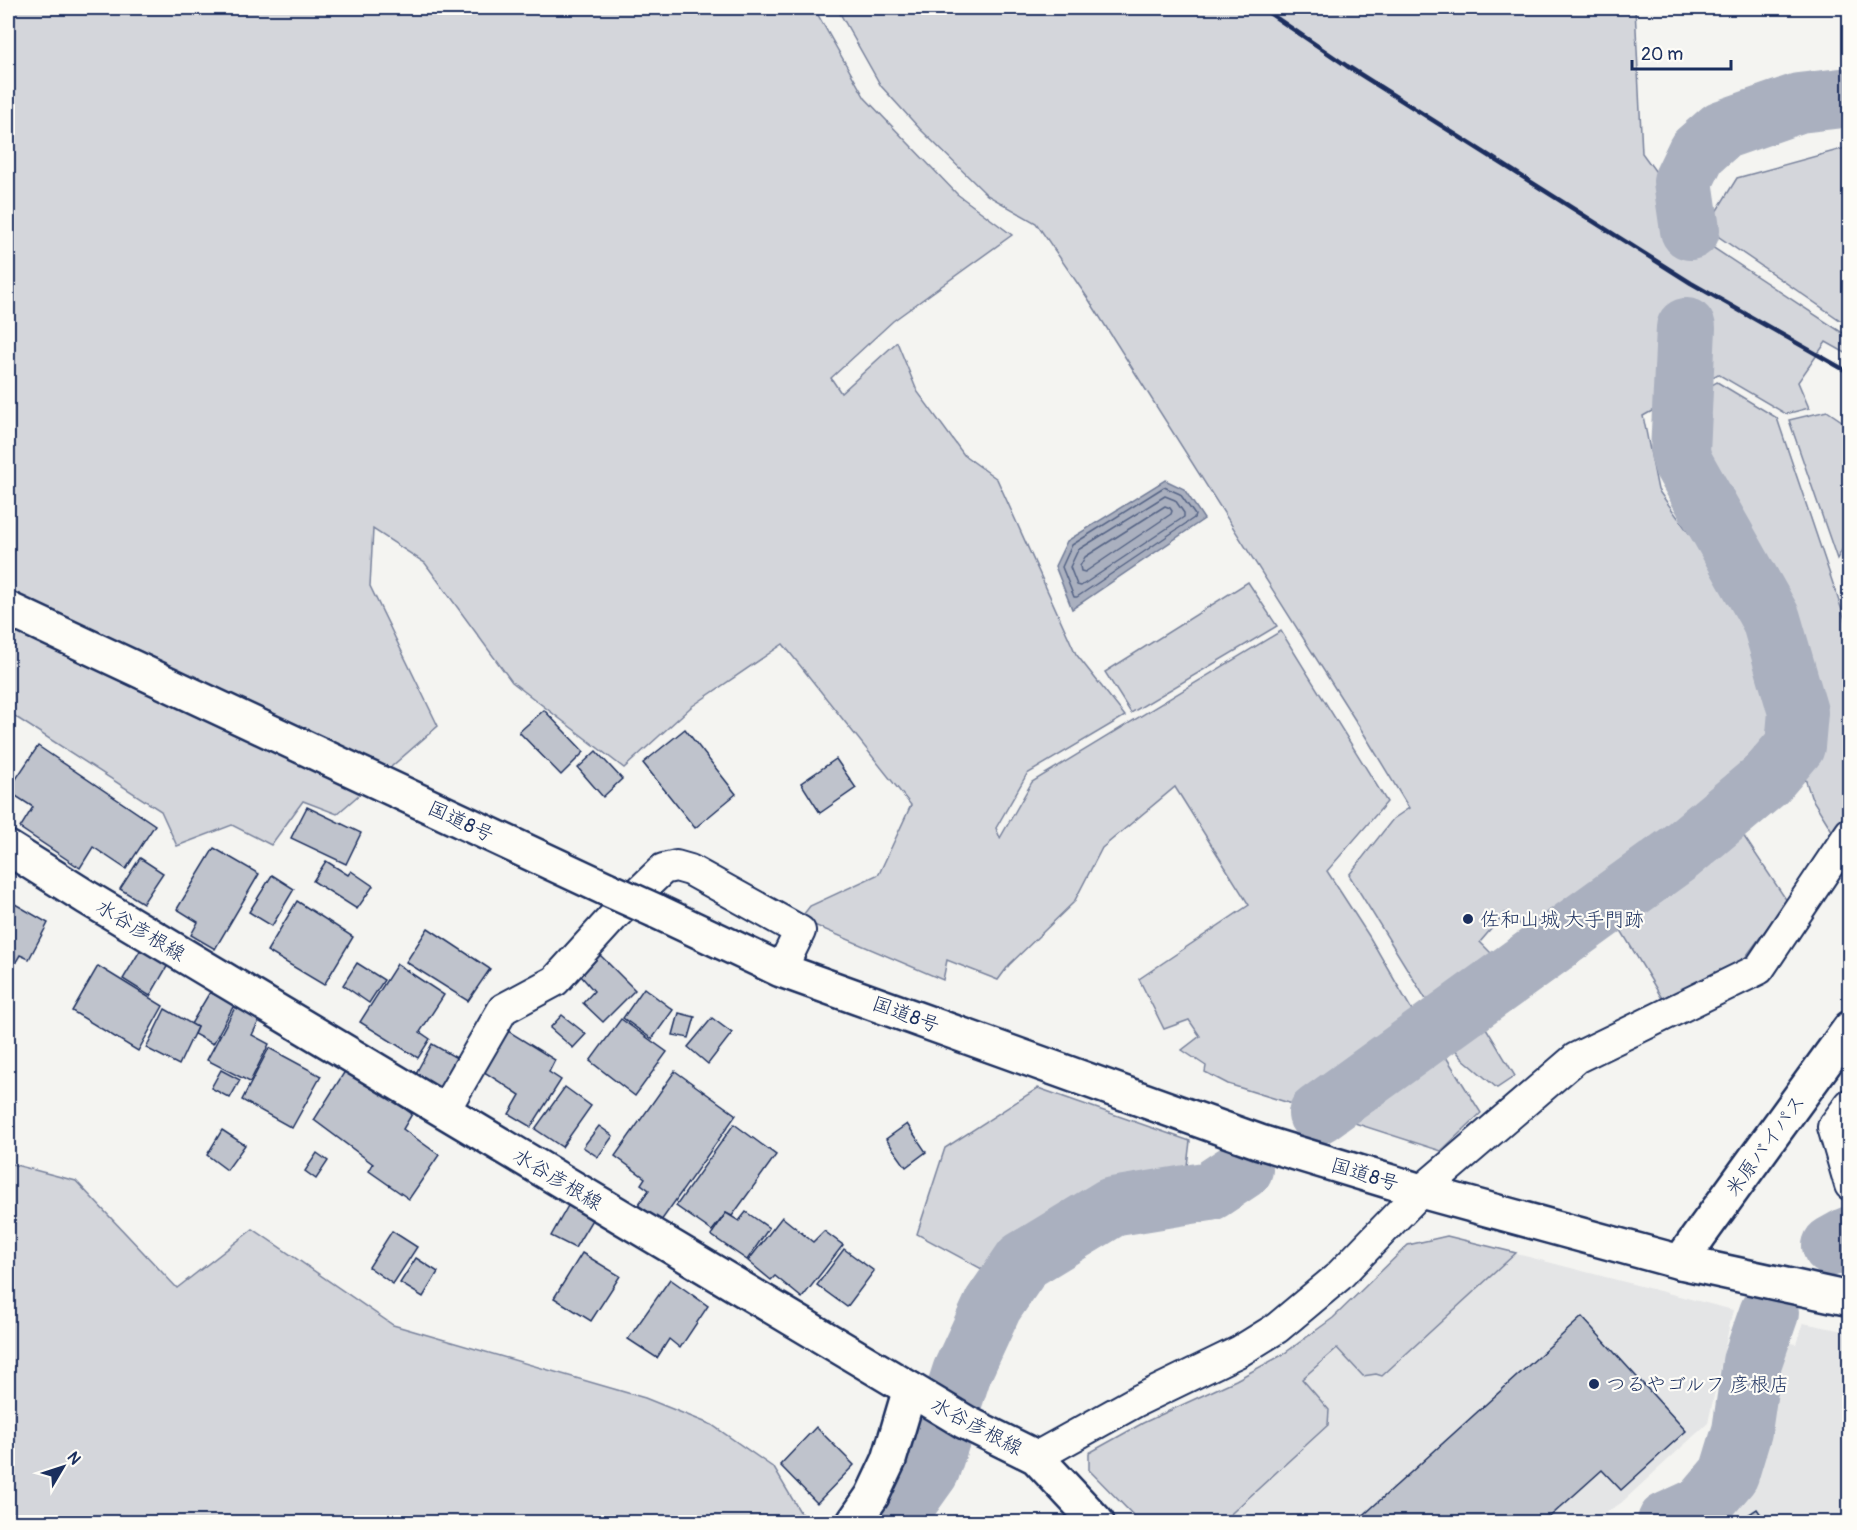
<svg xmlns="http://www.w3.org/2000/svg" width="1857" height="1530" font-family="Pangolin,'Klee One',sans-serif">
	<rect width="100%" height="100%" fill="#f4f4f1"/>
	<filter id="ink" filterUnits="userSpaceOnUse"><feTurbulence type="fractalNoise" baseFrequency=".0167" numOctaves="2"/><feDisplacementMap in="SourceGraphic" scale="12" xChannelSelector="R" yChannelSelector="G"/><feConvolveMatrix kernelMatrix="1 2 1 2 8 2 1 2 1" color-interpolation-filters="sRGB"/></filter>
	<g filter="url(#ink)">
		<!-- built -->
		<g fill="#e4e5e6">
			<path d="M1447,1236L1733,1310L1708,1423L1621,1503L1592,1522H1140L1089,1470V1453L1143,1423L1236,1380L1282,1355L1333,1318L1408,1245Z"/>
			<path d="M1803,1323L1849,1332V1522H1724L1737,1509L1745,1495L1762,1442L1786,1342L1796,1344Z"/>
		</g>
		<!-- green -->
		<g fill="#d4d6db" stroke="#78829c" stroke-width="1.5">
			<path d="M8,8H814L865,98L957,194L1012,235L893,321L831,378L841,393L897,342L917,391L964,455L997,479L1076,654L1125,716L1027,774L996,828L1000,838L1032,782L1281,631L1387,802L1327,871L1369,936L1420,1024L1305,1108L1228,1084L1205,1072L1206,1066L1182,1050L1200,1036L1189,1020L1164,1029L1139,979L1249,905L1175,787L1102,848L1074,902L1009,965L998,980L947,960L943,980L800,919L810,906L879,874L911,805L783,644L691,707L624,768L512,682L425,563L373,529L370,586L438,726L337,814L303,801L271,845L232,825L177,846L161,811L8,712Z"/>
			<path d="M837,8H1635L1642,153L1709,245L1841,332L1849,334V355L1826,342L1798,382L1809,408L1786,414L1718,374L1643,416L1658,490L1747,614L1774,714L1775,738C1711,815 1614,875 1533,934L1505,913L1480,942L1506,968L1435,1014L1349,875L1393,819L1409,808L1364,734L1089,300L1036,223L987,195L920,129L881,86Z"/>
			<path d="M1849,147H1850L1849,322L1840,320L1706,228L1737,178Z"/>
			<path d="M1717,382L1777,418L1849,631V810L1834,834L1811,797L1799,759L1807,749L1810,712L1778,612L1692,457L1694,395Z"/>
			<path d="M1827,411L1849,426V537L1837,559L1789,420Z"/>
			<path d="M1248,582L1277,626L1131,713L1105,672Z"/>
			<path d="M1733,820L1787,901L1739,966L1663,1000L1610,912Z"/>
			<path d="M1477,1013L1515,1076L1497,1088L1462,1058L1444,1036Z"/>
			<path d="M1436,1041L1481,1113L1441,1151L1345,1120L1354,1111L1344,1106Z"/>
			<path d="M1038,1088L1190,1141L1186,1174L1004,1281L917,1234L945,1148Z"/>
			<path d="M8,1163L76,1181L177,1288L253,1229L393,1325L645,1398L712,1425L774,1468L806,1522H8Z"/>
			<path d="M1447,1236L1516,1253L1382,1376L1376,1374L1363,1376L1337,1348L1302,1379L1329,1410L1328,1425L1222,1522H1140L1089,1470V1453L1143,1423L1236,1380L1282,1355L1333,1318L1408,1245Z"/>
		</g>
		<!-- water -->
		<path fill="#aab0bf" stroke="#717c98" stroke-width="1.5" d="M1165,480L1184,489L1204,519L1072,609L1055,566L1067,541Z"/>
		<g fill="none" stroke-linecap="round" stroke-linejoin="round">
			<!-- shore -->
			<g stroke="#546385" stroke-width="1.5">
				<path d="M1164,487L1180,494L1195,515L1194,518L1077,597H1074L1062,567L1072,545Z"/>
				<path d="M1165,496L1175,500L1184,513V517L1081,586L1077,585L1070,567L1078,550Z"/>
				<path d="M1165,506L1170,508L1172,511L1171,514L1085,572L1081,571L1080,566L1085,557Z"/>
			</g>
			<!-- river -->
			<g stroke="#aab0bf" stroke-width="60">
				<path d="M1690,230L1683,181L1697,152L1722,130L1799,103L1850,97"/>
				<path d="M1318,1114L1679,853L1765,781L1795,746L1798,712L1771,619L1683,463L1680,452L1686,328"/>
				<path d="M1832,1246L1850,1236"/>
				<path d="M893,1522L930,1470L962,1372L993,1305L1023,1261L1112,1207L1210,1191L1243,1169"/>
				<path d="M1667,1522L1702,1506L1729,1474L1742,1431L1752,1362L1769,1313"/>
			</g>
		</g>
		<!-- building -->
		<g fill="#bfc3cc" stroke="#1b2f5e" stroke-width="1.5">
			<path d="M544,710L584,752L561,775L519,732Z"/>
			<path d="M685,729L736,794L695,828L643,763Z"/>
			<path d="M38,746L155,825L126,869L93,847L80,868L20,828L33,807L8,791Z"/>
			<path d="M596,751L622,779L603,797L578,768Z"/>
			<path d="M836,759L856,788L820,813L801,783Z"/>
			<path d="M307,807L361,833L346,864L291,838Z"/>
			<path d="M214,848L259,874L215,949L191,935L198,922L177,909Z"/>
			<path d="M140,858L163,873L143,903L120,889Z"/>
			<path d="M326,861L348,875L351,871L373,886L357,909L313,881Z"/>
			<path d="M272,875L294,889L272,926L249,912Z"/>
			<path d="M8,900L48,923L29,959L20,955L13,967L8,964Z"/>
			<path d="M297,901L353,937L324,985L267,951Z"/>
			<path d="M428,928L490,969L468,1001L406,962Z"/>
			<path d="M141,949L168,965L150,996L123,979Z"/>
			<path d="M600,955L635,990L603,1022L583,1003L594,991L581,976Z"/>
			<path d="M357,963L384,980L369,1003L343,985Z"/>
			<path d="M397,964L444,995L420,1032L430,1039L418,1058L360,1022Z"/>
			<path d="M98,966L163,1006L138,1051L72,1011Z"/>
			<path d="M644,988L673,1010L652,1039L623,1018Z"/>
			<path d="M210,992L234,1005L213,1044L194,1034L197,1027L191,1024Z"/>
			<path d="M237,1004L261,1017L252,1035L269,1044L250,1082L207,1060Z"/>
			<path d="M165,1009L197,1027L179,1065L146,1048Z"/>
			<path d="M679,1013L695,1017L689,1038L673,1035Z"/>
			<path d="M562,1015L586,1034L573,1048L550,1028Z"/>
			<path d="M712,1018L732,1033L708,1064L688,1047Z"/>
			<path d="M621,1019L667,1052L635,1096L590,1061Z"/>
			<path d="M500,1026L555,1060L549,1072L561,1080L531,1127L509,1114L520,1095L475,1066Z"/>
			<path d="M432,1044L462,1061L444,1091L415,1075Z"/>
			<path d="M269,1048L321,1076L292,1128L242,1100Z"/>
			<path d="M347,1068L412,1114L403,1129L439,1155L409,1199L369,1171L373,1164L314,1120Z"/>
			<path d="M221,1070L240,1080L230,1098L211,1088Z"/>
			<path d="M675,1071L736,1115L661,1221L638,1205L649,1190L641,1184L645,1178L615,1156Z"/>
			<path d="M565,1087L591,1106L562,1147L535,1129Z"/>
			<path d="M734,1124L776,1155L732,1216L726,1213L712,1231L676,1206Z"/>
			<path d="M907,1124L926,1152L906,1167L886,1139Z"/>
			<path d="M599,1126L613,1136L598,1157L583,1147Z"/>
			<path d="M222,1130L245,1145L227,1170L207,1155Z"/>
			<path d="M317,1153L328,1161L316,1179L305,1171Z"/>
			<path d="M569,1204L593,1218L575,1248L551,1236Z"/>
			<path d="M746,1212L769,1228L747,1260L711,1235L726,1213L739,1221Z"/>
			<path d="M782,1217L813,1242L824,1231L843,1245L802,1298L775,1276L771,1280L748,1261Z"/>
			<path d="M392,1231L417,1247L393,1284L369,1267Z"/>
			<path d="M844,1249L874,1271L847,1307L817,1285Z"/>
			<path d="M582,1253L620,1276L591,1321L554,1298Z"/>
			<path d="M416,1258L438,1272L423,1297L400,1283Z"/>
			<path d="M670,1279L708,1306L680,1348L669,1339L657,1358L628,1339Z"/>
			<path d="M1582,1317L1686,1431L1621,1490L1602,1470L1544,1522H1356Z"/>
			<path d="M816,1427L854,1465L817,1503L780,1465Z"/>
			<path d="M1757,1509L1766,1522H1737Z"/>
		</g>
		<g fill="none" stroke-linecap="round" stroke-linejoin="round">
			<!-- minor casing -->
			<g stroke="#1b2f5e" stroke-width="34">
				<g id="minor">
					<path d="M1850,1104L1833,1127L1850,1185"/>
					<path d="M444,1111L503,1009L555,981L614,916L663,869L676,866L690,870L800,931L781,970"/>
					<path d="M1036,1457L1137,1401L1240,1351L1277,1328L1338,1277L1421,1191L1576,1058L1759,969L1850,833"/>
				</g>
			</g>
			<!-- tertiary casing -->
			<g stroke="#1b2f5e" stroke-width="38">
				<path id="tertiary" d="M854,1522L872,1496L889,1460L910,1389"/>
			</g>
			<!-- secondary casing -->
			<g stroke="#1b2f5e" stroke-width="38">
				<path id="secondary" d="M8,848L86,897L910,1389L965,1422L1036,1457L1097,1522"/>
			</g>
			<!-- trunk casing -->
			<g stroke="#1b2f5e" stroke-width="38">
				<g id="trunk">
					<path d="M8,609L607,889"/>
					<path d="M656,911L781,970L1260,1142L1421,1191L1680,1262L1850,1299"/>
					<path d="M1680,1262L1850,1028"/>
				</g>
			</g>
			<!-- minor -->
			<use href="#minor" stroke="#fdfcf7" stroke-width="30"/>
			<!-- tertiary -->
			<use href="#tertiary" stroke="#fdfcf7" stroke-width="33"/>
			<!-- secondary -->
			<use href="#secondary" stroke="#fdfcf7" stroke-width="33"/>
			<!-- trunk -->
			<use href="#trunk" stroke="#fdfcf7" stroke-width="33"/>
			<!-- rail -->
			<path stroke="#1b2f5e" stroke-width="4.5" d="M1262,8L1347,66L1691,283L1850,373"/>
			<!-- trunk-bridge casing -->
			<g stroke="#1b2f5e" stroke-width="38" stroke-linecap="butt">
				<path id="trunk-bridge" d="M607,889L656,911"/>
			</g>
			<!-- trunk-bridge -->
			<use href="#trunk-bridge" stroke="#fdfcf7" stroke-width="33"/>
		</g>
	</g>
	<!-- markers -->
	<g fill="#1b2f5e" stroke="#fdfcf7" stroke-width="2">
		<circle cx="1468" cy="919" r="6"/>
		<circle cx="1594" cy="1384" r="6"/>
	</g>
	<g text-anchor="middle" stroke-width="4.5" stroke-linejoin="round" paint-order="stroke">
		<!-- street labels -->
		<g font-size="20" fill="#1b2f5e" stroke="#fdfcf7">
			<text transform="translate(461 821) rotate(25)" y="7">国道8号</text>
			<text transform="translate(141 930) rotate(31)" y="7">水谷彦根線</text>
			<text transform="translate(906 1014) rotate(20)" y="7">国道8号</text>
			<text transform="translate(1765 1145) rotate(-54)" y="7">米原バイパス</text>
			<text transform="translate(1365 1174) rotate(17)" y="7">国道8号</text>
			<text transform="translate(558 1179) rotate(31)" y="7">水谷彦根線</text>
			<text transform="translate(977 1426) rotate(28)" y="7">水谷彦根線</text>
		</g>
		<!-- poi labels -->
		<g font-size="20" fill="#1b2f5e" stroke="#fdfcf7" text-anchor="start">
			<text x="1480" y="926">佐和山城 大手門跡</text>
			<text x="1606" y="1391">つるやゴルフ 彦根店</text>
		</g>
	</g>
	<!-- margin -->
	<rect width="1857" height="1530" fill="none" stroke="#fdfcf7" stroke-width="30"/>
	<rect x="15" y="15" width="1827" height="1500" fill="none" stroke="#1b2f5e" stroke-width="2" filter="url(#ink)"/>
	<!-- north arrow -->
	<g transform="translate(63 1467) rotate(51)" stroke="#fdfcf7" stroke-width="4.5" paint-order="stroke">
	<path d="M0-4.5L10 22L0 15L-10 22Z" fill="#1b2f5e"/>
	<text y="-9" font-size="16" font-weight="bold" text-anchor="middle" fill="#1b2f5e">N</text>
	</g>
	<!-- scale -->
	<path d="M1632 60v9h99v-9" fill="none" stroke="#1b2f5e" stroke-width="3"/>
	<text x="1641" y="60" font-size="18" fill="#1b2f5e" stroke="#fdfcf7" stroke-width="4.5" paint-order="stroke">20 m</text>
</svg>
